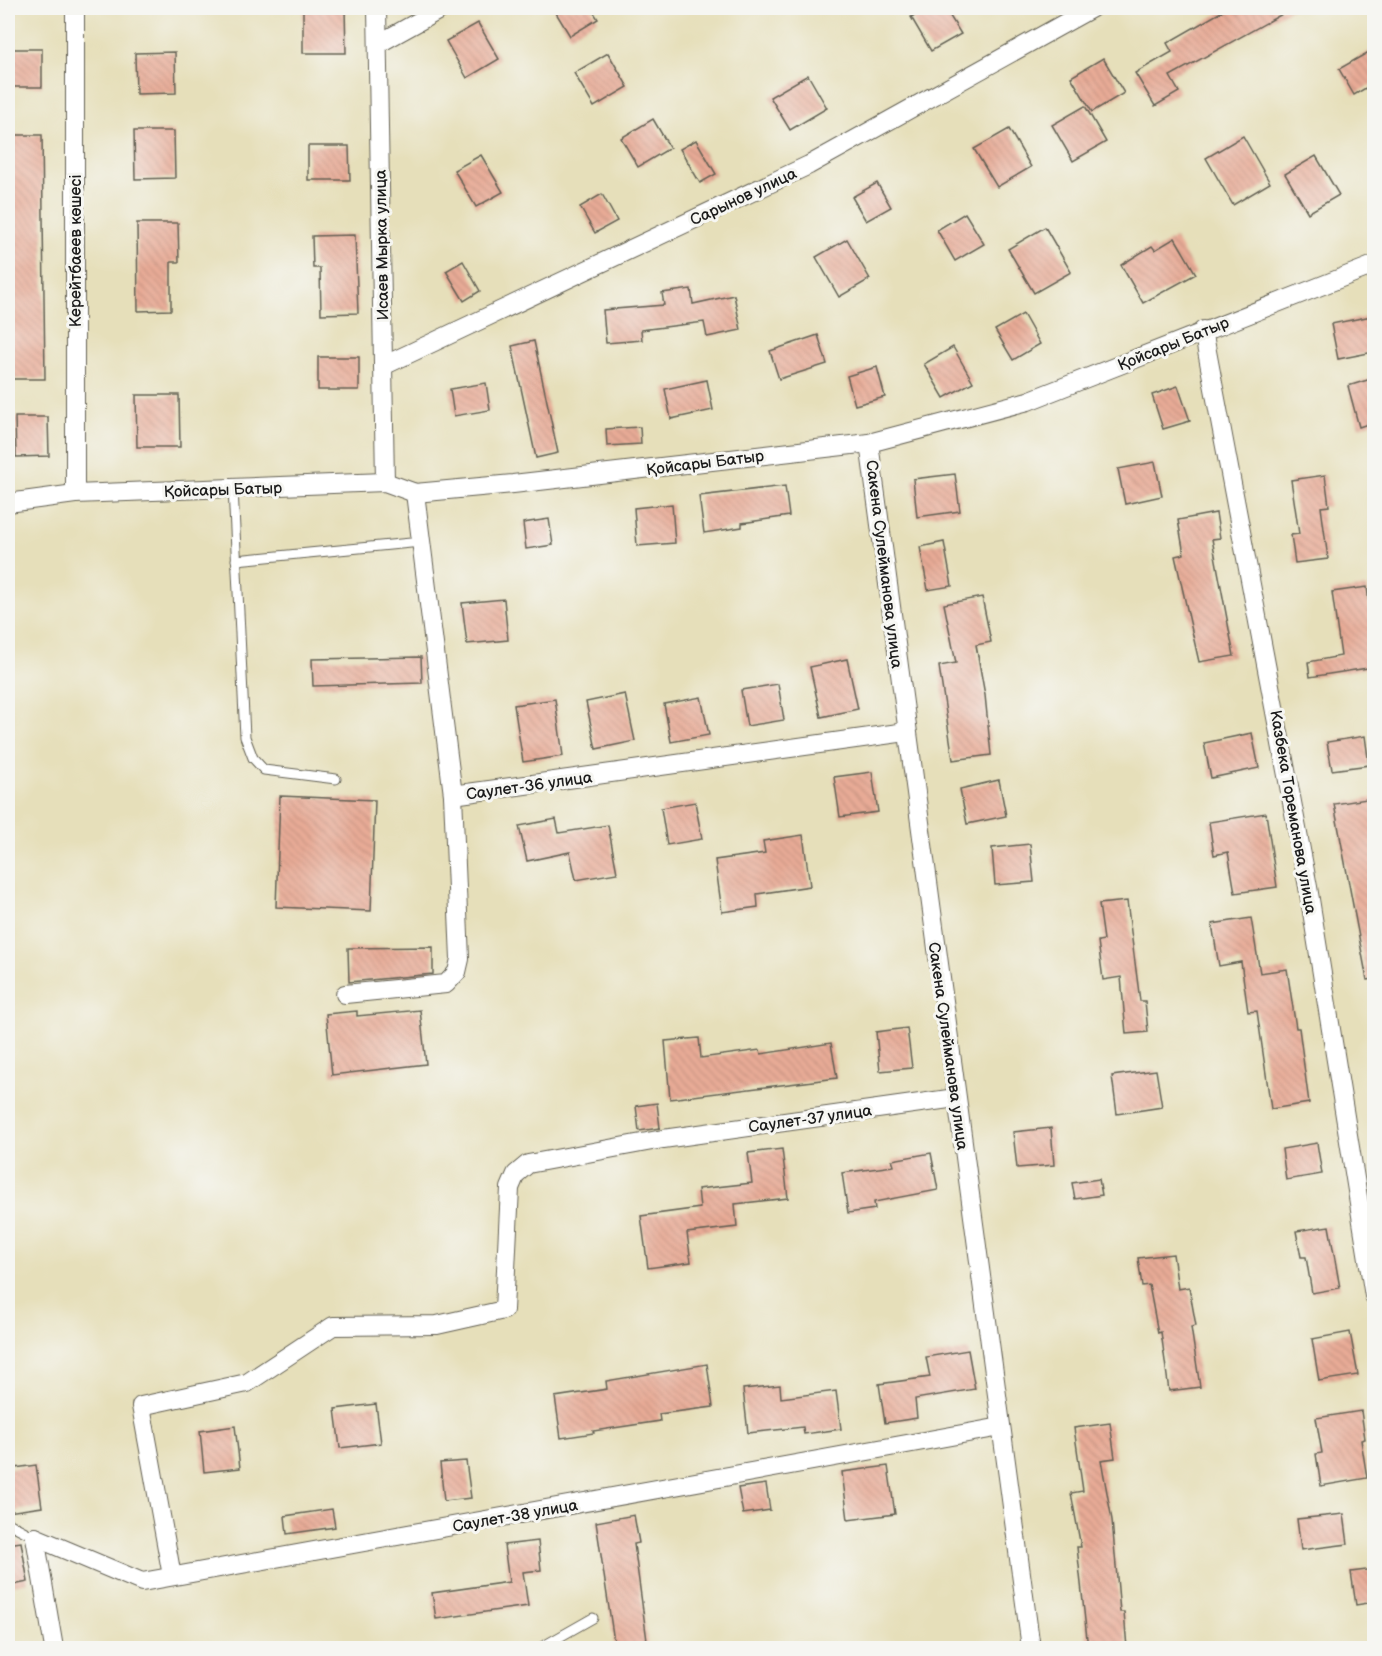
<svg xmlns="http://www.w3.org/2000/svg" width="1382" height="1656" font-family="'Balsamiq Sans',sans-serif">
	<defs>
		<pattern id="building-back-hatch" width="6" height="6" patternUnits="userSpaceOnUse" patternTransform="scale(1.5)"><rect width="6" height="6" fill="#e8ab96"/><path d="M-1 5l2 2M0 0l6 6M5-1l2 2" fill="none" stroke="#c69381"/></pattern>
	</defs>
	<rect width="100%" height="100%" fill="#f6f6f2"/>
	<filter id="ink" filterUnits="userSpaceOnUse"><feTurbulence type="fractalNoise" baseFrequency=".0167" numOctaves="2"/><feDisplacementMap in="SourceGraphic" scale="12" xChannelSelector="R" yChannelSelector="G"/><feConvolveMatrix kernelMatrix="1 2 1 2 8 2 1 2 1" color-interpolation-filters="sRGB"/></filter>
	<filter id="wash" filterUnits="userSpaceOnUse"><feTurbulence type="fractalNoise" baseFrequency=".008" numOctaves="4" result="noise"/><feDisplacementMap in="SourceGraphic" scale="24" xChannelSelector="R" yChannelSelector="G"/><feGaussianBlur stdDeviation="1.35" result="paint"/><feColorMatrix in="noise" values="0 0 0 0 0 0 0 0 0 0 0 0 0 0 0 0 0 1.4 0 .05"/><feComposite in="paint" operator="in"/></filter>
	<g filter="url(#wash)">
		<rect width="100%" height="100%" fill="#e6dfba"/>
		<g id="blocks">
			<!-- building -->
			<g fill="url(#building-back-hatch)">
				<path d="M553,8H591L598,19L570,36Z"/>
				<path d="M928,8H945L961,34L931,51L911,17Z"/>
				<path d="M1228,8H1293L1170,76L1179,92L1155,106L1135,73L1172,52L1167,43Z"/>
				<path d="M303,9H345L346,53H303Z"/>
				<path d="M478,23L499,59L467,78L446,41Z"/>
				<rect x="8" y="49" width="34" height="38"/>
				<path d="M1374,49V83L1354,95L1339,69Z"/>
				<path d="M175,52L176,93L136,94L135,53Z"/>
				<path d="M608,53L628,87L594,107L574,73Z"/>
				<path d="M1103,58L1124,93L1092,112L1071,77Z"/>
				<path d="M808,75L827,108L790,130L770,97Z"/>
				<path d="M1085,106L1106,142L1073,161L1052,125Z"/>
				<path d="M653,119L670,148L638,167L621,138Z"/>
				<path d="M1009,129L1031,167L997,187L974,149Z"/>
				<path d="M134,131H174L175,178L135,179Z"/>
				<path d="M8,135H42L45,379H8V286H12L11,204H8Z"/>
				<path d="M1243,136L1270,183L1233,205L1206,158Z"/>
				<path d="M696,140L716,174L700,183L680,149Z"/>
				<path d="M308,146H349L350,180H308Z"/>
				<path d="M481,155L503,192L476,207L454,170Z"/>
				<path d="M1316,156L1339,195L1308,213L1285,174Z"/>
				<path d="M877,183L891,207L866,221L852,197Z"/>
				<path d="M602,194L617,221L595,233L580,207Z"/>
				<path d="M965,213L984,244L955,261L937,230Z"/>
				<path d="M137,223H178L179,262H171V310L138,311Z"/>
				<path d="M1045,227L1071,272L1034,293L1008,249Z"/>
				<path d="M355,235L358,313L321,314L320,268H313L312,236Z"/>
				<path d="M1175,238L1196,274L1143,303L1121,265L1152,246L1155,250Z"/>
				<path d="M847,239L870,279L839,297L816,257Z"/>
				<path d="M463,261L480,291L464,301L446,271Z"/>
				<path d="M691,289L693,304L734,295L741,330L707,337L704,322L641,330L642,340L606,343L603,310L664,305L662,293Z"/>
				<path d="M1023,314L1040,344L1013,360L995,330Z"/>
				<path d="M1372,316L1374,352L1338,359L1331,324Z"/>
				<path d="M818,335L827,364L779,379L770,351Z"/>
				<path d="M534,341L558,453L536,458L512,346Z"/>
				<path d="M953,347L973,382L944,398L924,364Z"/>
				<rect x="318" y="357" width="41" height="33"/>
				<path d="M877,367L885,397L855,405L847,376Z"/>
				<path d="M1374,378V422L1359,427L1348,386Z"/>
				<path d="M707,380L713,410L671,419L665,389Z"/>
				<path d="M486,383L490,410L454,416L450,389Z"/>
				<path d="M1178,386L1190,421L1163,429L1152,395Z"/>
				<path d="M136,395H179L180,447H137Z"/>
				<path d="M15,417H48L49,456L16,457Z"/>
				<path d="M640,427L641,444L607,446L606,429Z"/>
				<path d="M1155,462L1162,496L1125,504L1118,469Z"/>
				<path d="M955,474L960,511L917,517L913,479Z"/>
				<path d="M1325,475L1329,506L1321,507L1328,559L1295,563L1291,535L1299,534L1291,480Z"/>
				<path d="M785,486L789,516L742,523V527L704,533L699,496Z"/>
				<path d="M672,504L675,543L637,546L634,508Z"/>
				<path d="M1216,513L1220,538L1212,539L1234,656L1199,662L1175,556L1184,554L1178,520Z"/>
				<path d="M549,519L553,545L526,549L523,523Z"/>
				<path d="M944,542L952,586L928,590L920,547Z"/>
				<path d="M1367,587L1374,643V667L1310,677L1308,662L1341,656L1332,592Z"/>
				<path d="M982,597L991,642L976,645L985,695L991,755L953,760L939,666L956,663L944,604Z"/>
				<path d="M504,599L508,640L467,644L462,603Z"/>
				<path d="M421,657L422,683L313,686L312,659Z"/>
				<path d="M847,659L858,709L821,717L810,667Z"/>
				<path d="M778,684L784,720L747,726L741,690Z"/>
				<path d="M625,694L635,741L596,749L586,702Z"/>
				<path d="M701,697L709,735L671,742L664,704Z"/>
				<path d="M555,699L563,756L523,762L514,705Z"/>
				<path d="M1252,733L1259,768L1211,778L1204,743Z"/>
				<path d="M1365,736L1369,765L1332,770L1327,742Z"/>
				<path d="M872,772L878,812L840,817L834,777Z"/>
				<path d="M999,780L1006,816L967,824L960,789Z"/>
				<path d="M280,796L375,800L371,911L276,907Z"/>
				<path d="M1373,798L1374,979L1367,980L1334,804Z"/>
				<path d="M695,802L702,839L667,845L661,808Z"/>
				<path d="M1266,813L1277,887L1235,893L1228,852L1214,855L1209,822Z"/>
				<path d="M556,819L559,833L608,825L617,873L576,880L570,852L527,861L519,826Z"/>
				<path d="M803,835L810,886L757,894L758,907L722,912L715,860L765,853L763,841Z"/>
				<path d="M1030,844L1034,882L995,885L992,848Z"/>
				<path d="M1127,901L1140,1001H1145L1148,1032L1126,1034L1121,977L1103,980L1098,941L1104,940L1099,904Z"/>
				<path d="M1251,918L1260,973L1287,969L1296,1028H1299L1309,1103L1271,1109L1257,1011L1248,1012L1241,962L1219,966L1212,924Z"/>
				<path d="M433,947V974L349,982L348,948Z"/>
				<path d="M420,1010L426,1064L332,1075L326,1014L357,1011V1016Z"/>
				<path d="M907,1028L912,1068L880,1071L876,1032Z"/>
				<path d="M699,1038L701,1058L760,1050L761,1054L831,1043L837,1078L670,1099L665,1041Z"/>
				<path d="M1156,1070L1162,1107L1117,1114L1112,1076Z"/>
				<path d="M657,1103L660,1128L639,1131L636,1106Z"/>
				<path d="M1051,1128L1054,1165L1017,1168L1013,1132Z"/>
				<path d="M1317,1143L1322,1174L1286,1180L1282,1149Z"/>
				<path d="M782,1149L788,1198L735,1204L737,1227L687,1233L691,1262L648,1268L641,1216L700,1208L698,1189L752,1183L748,1153Z"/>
				<path d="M931,1153L938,1190L874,1202L875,1209L848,1213L842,1173L894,1166L892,1160Z"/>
				<path d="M1099,1179L1102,1195L1075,1199L1072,1183Z"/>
				<path d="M1329,1226L1340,1288L1312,1293L1306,1257H1301L1296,1231Z"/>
				<path d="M1173,1254L1178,1289L1189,1287L1196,1326L1191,1327L1200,1387L1169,1391L1161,1332L1158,1333L1149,1285L1142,1286L1138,1258Z"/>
				<path d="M1350,1332L1358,1375L1319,1381L1312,1339Z"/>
				<path d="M968,1350L975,1389L915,1399L917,1418L885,1423L879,1384L930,1377L926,1357Z"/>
				<path d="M707,1364L713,1407L659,1414L660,1421L593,1431L594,1433L561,1438L555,1397L607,1389L606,1381Z"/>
				<path d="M780,1385L781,1398L836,1391L841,1429L804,1434L803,1427L748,1433L743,1389Z"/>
				<path d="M376,1404L381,1443L340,1448L335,1409Z"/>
				<path d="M1361,1411L1365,1439L1361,1440L1367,1478L1321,1486L1316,1454L1322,1453L1316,1418Z"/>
				<path d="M1110,1423L1115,1458L1101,1460L1112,1520L1120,1612H1124L1127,1648H1088L1077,1547H1081L1071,1493L1083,1491L1074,1428Z"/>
				<path d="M235,1426L240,1468L204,1472L200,1431Z"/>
				<path d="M466,1461L471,1498L444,1501L440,1463Z"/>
				<path d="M36,1465L42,1507L8,1512V1469Z"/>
				<path d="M888,1466L895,1514L848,1520L842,1472Z"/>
				<path d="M766,1484L770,1510L743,1514L738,1488Z"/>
				<path d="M332,1509L335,1527L287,1534L285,1516Z"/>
				<path d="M1344,1514L1348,1544L1301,1550L1297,1519Z"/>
				<path d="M634,1515L639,1543L634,1544L648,1648H615L596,1522Z"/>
				<path d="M538,1541L541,1570L523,1572L528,1606L436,1619L432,1593L509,1582L504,1545Z"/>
				<path d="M21,1542L28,1582L8,1586V1544Z"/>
				<path d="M1374,1569V1602L1356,1605L1351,1572Z"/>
			</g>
		</g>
	</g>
	<g filter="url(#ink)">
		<use href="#blocks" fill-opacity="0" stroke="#636053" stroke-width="1.5"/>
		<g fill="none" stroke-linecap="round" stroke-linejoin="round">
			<!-- lane casing -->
			<g stroke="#636053" stroke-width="11">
				<g id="lane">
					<path d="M233,488L245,737L253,758L264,770L336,779"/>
					<path d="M236,560L421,542"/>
					<path d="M8,1523L35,1537"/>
					<path d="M540,1648L593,1618"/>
				</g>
			</g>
			<!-- street casing -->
			<g stroke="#636053" stroke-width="20">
				<g id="street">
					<path d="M75,8V494"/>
					<path d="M377,8L385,482"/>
					<path d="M378,44L443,8"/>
					<path d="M1203,330L1308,887L1374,1296"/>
					<path d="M383,366L809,165L1092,8"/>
					<path d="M869,443L1031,1648"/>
					<path d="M415,493L453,795L906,732"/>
					<path d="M8,503L75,494L385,482L415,493L513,484L869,443L1028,401L1374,265"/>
					<path d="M345,994L446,984L457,972L460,959L453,795"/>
					<path d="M35,1537L142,1582L1001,1427"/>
					<path d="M35,1537L54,1648"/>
					<path d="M172,1576L141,1406L247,1383L333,1326L437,1325L504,1310L510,1188L516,1174L528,1164L663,1139L956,1098"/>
				</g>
			</g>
			<!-- lane -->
			<use href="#lane" stroke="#fff" stroke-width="9"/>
			<!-- street -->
			<use href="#street" stroke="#fff" stroke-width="18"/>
		</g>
	</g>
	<g text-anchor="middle" stroke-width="6" stroke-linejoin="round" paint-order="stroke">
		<!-- street labels -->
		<g font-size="16" fill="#1c1c1c" stroke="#f6f6f2">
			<text transform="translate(743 196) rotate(-25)" y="6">Сарынов улица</text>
			<text transform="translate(381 245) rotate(-91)" y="6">Исаев Мырка улица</text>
			<text transform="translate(75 251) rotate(-90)" y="6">Керейтбаеев көшесі</text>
			<text transform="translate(1173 343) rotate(-22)" y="6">Қойсары Батыр</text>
			<text transform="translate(705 462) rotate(-7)" y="6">Қойсары Батыр</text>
			<text transform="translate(223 489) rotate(-2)" y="6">Қойсары Батыр</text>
			<text transform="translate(885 564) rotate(83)" y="6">Сакена Сулейманова улица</text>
			<text transform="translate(529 785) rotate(-8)" y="6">Саулет-36 улица</text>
			<text transform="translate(1294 812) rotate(80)" y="6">Казбека Тореманова улица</text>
			<text transform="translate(949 1046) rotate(82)" y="6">Сакена Сулейманова улица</text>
			<text transform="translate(810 1118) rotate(-8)" y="6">Саулет-37 улица</text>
			<text transform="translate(515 1515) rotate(-10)" y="6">Саулет-38 улица</text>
		</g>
	</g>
	<!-- margin -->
	<rect width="1382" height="1656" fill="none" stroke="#f6f6f2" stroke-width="30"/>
</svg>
